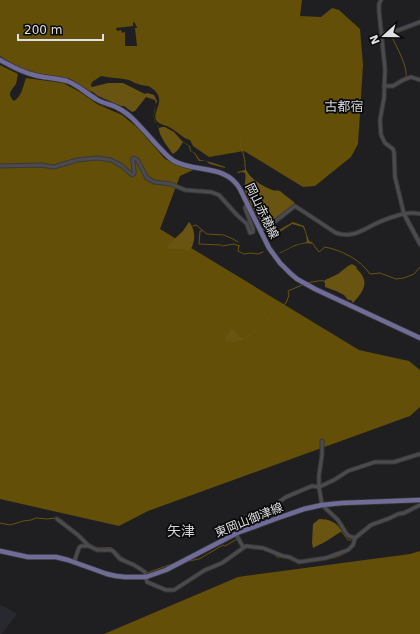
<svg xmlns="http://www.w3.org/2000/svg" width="420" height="634" font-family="'DejaVu Sans','Noto Sans JP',sans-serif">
	<rect width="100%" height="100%" fill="#1f1f21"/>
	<!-- built -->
	<path fill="#282830" d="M0,604L17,614L2,634H0Z"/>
	<!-- forest -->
	<g fill="#634f07" fill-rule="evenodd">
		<path d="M0,0H302L300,16L321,17L332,8L339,10L360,29L363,65L358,144L351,157L315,186L303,187L244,151L209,157L193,146L190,140C182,138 177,131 169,127C165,125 158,124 156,120C152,110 169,99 150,87C147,85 144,86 141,85C137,84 133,82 129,80C120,78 110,78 101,76L92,82L90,88L92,94L70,79L22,70L0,56ZM133,22L135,23L136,26L137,27V28H135L137,46H125V32L122,33L121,30L117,31L116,28L133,26Z"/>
		<path d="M0,65L18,74C17,77 17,81 16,84C12,90 6,94 14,101C22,96 23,86 26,78L63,83L80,92L97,104L122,115L138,128L165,159L193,170L180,176L160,229L359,350L409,361L420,370V407L410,416L148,511L119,526L0,499Z"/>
		<path d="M420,551V634H104L238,577L410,554Z"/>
	</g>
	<!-- water -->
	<g fill="#695411">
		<path d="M0,55L20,67L28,70L36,72L70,76L76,79L86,85H89L92,87L108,83H123L145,94L147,93L154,95L157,101C155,107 152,115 155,122C156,124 158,125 159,128L162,127H165L174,132L182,141L190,146L191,151L195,153L200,160C208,161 217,164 225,167V168L210,164L206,161H199L194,153L190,151L189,146L183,142C180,147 178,151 173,154L172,153C168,147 163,141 160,134C159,131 159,127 157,125C155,121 154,120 154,116C154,110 157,105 155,100L146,97L135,111L132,112L124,106H121L98,96L90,90V86H86L76,79L68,76L45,74L28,71L20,67Z"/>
		<path d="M245,165C246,176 260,185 270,189C273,191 276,190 280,191L295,203C286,211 275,220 264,224L263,223L261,225L259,220L260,219C253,210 248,199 244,188C245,186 246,175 245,173L242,172L238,173L237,172L245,170Z"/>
		<path d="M189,222L190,223C196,231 196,245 188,252L186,249H171L168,248V245L183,231Z"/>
		<path d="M293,222L304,226L309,241C313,242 314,244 316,248H315L313,244C303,241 290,248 281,253H279L295,245L307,242L306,234L303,227L292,224L280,232L272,236L268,233L265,230H266L269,233L272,234Z"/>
		<path d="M352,264L357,267L356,268C370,281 365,290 353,303L351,300H348L344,295L336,291L325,287V283L324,282L325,280L338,274L348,266Z"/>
		<path d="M232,329L242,339H244L243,340L233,342L225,341L226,336Z"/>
		<path d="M319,519C330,519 336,522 342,531L325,542L313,548L312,543L313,524Z"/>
	</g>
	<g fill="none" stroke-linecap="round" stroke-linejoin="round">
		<!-- stream -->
		<g stroke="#695411" stroke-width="1">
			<path d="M406,77C408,66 396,46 391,35L420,24"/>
			<path d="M240,138C240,148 246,157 245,167"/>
			<path d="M193,226L196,225L207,234L224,235L233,239L238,242"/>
			<path d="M202,231H200L199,244L221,245"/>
			<path d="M239,245L238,251L244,254L250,253L258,254L263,252"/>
			<path d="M222,246L234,244L239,246"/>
			<path d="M316,248L319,252L325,247C341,250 361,260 370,274L380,273L396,279L404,278L414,274L420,267"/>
			<path d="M308,283C311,282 321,280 324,281"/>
			<path d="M244,339L255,331L263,325L273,313L286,303L289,295L288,291L302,285"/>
			<path d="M387,521L397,516"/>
			<path d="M0,523L10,525L23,521L31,520L36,518L47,519L56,518L62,520L75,531"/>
			<path d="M341,531L348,540H351"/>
			<path d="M240,539L244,545L245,546"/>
			<path d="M86,541C91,545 95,548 102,548C105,548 109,547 112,548C117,551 119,557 125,559"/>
			<path d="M273,553L277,557H282"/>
			<path d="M326,559C334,559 349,553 353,547"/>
			<path d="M177,566L189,561L199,559L223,545L225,546L237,539"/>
			<path d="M143,569L147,573L172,564"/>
		</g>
		<!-- minor casing -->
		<g stroke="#39393b" stroke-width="5">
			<g id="minor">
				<path d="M381,0L379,4V11L385,69L384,98L380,120L381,135L385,143L393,149L394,152L395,177L404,214"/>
				<path d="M382,34L393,32L420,22"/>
				<path d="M384,86H393L403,80L411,77L420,80"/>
				<path d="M0,166L40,165L54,167L77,160L97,158L111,160L122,166L132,175L134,174C135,169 132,163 133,158L136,159L138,161L147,178L154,182L171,184L185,190L211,192L219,195L237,215L247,224L250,233L253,232V229L245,208L247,204"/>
				<path d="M260,230L268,227L295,206L336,233C352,238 361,231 375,224C383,220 402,213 411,213C414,213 417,213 420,214"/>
				<path d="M322,441V455L319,475V487L322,505L338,520L346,533L349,536L355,538"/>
				<path d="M57,519L78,535L89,546L97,550H111L114,552L120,559L134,565L145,572L147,582L166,590H174L205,570L222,563L246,546L263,548L283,556L289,557L299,562L326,558L348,550L353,545L355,538L371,525L390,518L398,514L404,513L420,505"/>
				<path d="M243,547L237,536V531L239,528L254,517L269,511L279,502L286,497L312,486L319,487L334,480L348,471L375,462H394L420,454"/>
				<path d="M74,562L79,548L81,546H89"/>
			</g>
		</g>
		<!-- tertiary casing -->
		<g stroke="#39393b" stroke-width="5.5">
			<path id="tertiary" d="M404,214L420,244"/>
		</g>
		<!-- primary casing -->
		<g stroke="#39393b" stroke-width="6">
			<g id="primary">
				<path d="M0,60C11,66 21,72 34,75C44,78 56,78 67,81C78,85 86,93 96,99C102,103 109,104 116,107C122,110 128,114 133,119C141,127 149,136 156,144C162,150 167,157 174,161C196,173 226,164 240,189L269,248L280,263L290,273L297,279L315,289L420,338"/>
				<path d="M0,551L28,557H56L68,560L107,574L116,576L125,577H146L166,570L237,533L278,518L304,509L322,505L342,503L420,500"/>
			</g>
		</g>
		<!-- minor -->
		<use href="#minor" stroke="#4b4a4e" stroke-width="3"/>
		<!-- tertiary -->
		<use href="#tertiary" stroke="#4b4a4e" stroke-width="3.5"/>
		<!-- primary -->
		<use href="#primary" stroke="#706c98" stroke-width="4.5"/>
	</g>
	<g text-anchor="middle" stroke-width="3.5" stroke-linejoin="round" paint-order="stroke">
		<!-- street labels -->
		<g font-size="12" fill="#e1e1e3" stroke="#09090a">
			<text transform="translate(262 211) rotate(64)" y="4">岡山赤穂線</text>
			<text transform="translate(249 520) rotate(-22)" y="4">東岡山御津線</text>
		</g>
		<!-- neighbourhood labels -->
		<g font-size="13" fill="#d3d3d7" stroke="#09090a">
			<text x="344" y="111">古都宿</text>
		</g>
		<!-- quarter labels -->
		<g font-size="14" fill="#d3d3d7" stroke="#09090a">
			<text x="181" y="536">矢津</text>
		</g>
	</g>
	<!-- north arrow -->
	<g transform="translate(384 36) rotate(249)" stroke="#09090a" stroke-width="3" paint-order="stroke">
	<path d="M0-3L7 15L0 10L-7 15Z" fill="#e1e1e3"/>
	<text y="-6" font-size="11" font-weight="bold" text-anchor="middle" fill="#e1e1e3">N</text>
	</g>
	<!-- scale -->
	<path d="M18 34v6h85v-6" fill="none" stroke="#e1e1e3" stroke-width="2"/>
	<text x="24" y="34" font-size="12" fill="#e1e1e3" stroke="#09090a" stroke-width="3" paint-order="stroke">200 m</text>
</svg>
